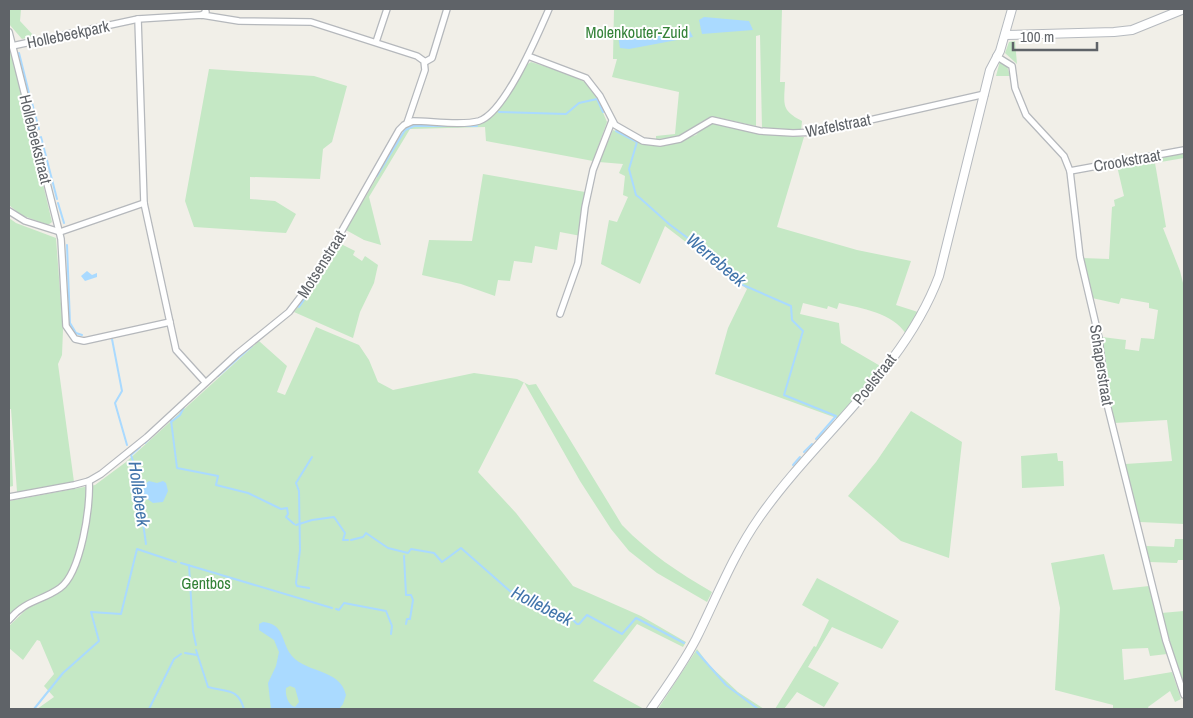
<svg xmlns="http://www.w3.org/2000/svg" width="1193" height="718" font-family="'Archivo Narrow',sans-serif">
	<rect width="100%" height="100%" fill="#f1efe8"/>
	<!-- green -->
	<g fill="#c5e8c5">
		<path d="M9,9H21L20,21L34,36L22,39L9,24Z"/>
		<path d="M614,9H782L780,82H785C784,105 781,110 802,121L801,131L762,129L760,35L756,36V126L715,117L701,122L691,131L676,138L656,139V136L675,134L679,92L612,77L617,59H613Z"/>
		<path d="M1015,41L1017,64L1005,53L1009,42Z"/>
		<path d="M11,49L52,222L48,225L21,215L9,205V52Z"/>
		<path d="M1000,61L1007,66L1010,76H996Z"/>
		<path d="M531,62L569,74L587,83L596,96L607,122L593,161L486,141L485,127L410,129L369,197L381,245L364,240L346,230L406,128L413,125H476C501,117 513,86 526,65Z"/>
		<path d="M209,69L314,76L347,86L332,142L323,149L320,179L250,177V199L275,201L296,214L286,233L194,227L185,201Z"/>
		<path d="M713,122L758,133L804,137L777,227L857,250L911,261L896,305L921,313L906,334C893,313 861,308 839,303L837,309L828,306L827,309L803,303L800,314L839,323L841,343L882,367L839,419L715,374L728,328L747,289L665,226L640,284L601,264L609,220L617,222L628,197L623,195L625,176L619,173L623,164L599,162L613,130L643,142L677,141L696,135L705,125Z"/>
		<path d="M1184,153V158L1155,163L1166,227L1163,228L1180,271L1184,287V524L1140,522L1125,464L1172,461L1167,420L1114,423L1109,400L1102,337L1126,340L1125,349L1139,351L1141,338L1154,339L1158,310L1149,308V303L1121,298L1119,304L1092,298L1082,258L1109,259L1112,207L1115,206L1114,200L1124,196L1117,166Z"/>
		<path d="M483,174L585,192L581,236L560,232L557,250L535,246L532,263L514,261L510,281L498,280L495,296L461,284L422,275L429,240L472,241Z"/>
		<path d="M9,218L16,223L56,238L63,330L62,355L58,364L74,482L17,492L11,409H9Z"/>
		<path d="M339,243L355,251L353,255L362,261L365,256L378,265L374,283L360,312L353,338L294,312L313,287Z"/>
		<path d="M316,327L359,345L369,360L378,382L393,390L474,373L517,379L529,385L536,384L622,525C649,553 679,573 712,592L707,602L657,573L629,551L611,529L580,481L524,382L478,472L516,513L573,586L641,616L686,642L683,647L637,624L593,681L644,709H37L54,697L44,686L54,674L40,641L37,640L23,660L9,648V626L31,605L59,592L56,590L25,603L9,619V501L95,485L126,462L259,341L287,366L277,392L285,395Z"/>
		<path d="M911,411L962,442L949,558L901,541L848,496L876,462Z"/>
		<path d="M9,440H11L13,486L9,487Z"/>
		<path d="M1057,453L1058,461H1063L1064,486L1022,488L1021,456Z"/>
		<path d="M1183,536H1184V560H1178L1177,563L1150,562L1146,546L1174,547L1175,539H1183Z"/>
		<path d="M1104,554L1113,590L1149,586L1167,654L1150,656L1148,648L1122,649L1124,680L1172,672L1181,699L1175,702L1170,691L1148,707L1149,709H1113V705L1055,690L1060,608L1051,563Z"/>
		<path d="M817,578L899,621L882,649L832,627L808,667L839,683L824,707L797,692L784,709H775L814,646L816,647L829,620L802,605Z"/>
		<path d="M1184,611V687L1161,613Z"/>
		<path d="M697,649L709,665L738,692L764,709H658Z"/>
	</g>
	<!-- water -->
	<g fill="#aadaff" fill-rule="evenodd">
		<path d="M704,17L749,21L753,30L702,34L699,20Z"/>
		<path d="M681,29L690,31L693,37L629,49L620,48L618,36L623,34L655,35Z"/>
		<path d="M87,271L92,275L97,273V277L85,281L81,276Z"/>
		<path d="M149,481L157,483L163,481L166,483L168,491L163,502L153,503L142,495L141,487Z"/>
		<path d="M263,622C283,624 281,638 289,652C302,674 340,667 346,695L343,704L339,709H271L268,683L276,666L279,652L274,640L259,630V624ZM290,686L295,688L299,702L295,707C288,705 285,695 286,688Z"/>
	</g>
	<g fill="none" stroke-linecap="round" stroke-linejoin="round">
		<!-- stream -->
		<g stroke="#aadaff" stroke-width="2">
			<path d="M19,53L30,97"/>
			<path d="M32,103L39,129"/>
			<path d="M499,112L566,114L579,103L597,99L603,112"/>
			<path d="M459,126H477"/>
			<path d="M616,131L637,142L629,169L636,195L640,198L669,224L717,260L743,285L791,306L792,320L803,331L784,395L836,416L816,439"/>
			<path d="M41,137L57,199"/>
			<path d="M377,176L405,130L414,126H452"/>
			<path d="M58,203L64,223"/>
			<path d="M67,245L70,323L76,333L82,335"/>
			<path d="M299,307L324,270"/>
			<path d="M112,339L122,391L115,403L127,445"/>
			<path d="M218,376L252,346"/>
			<path d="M171,420L177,468L218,476L216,485L248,493L281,509L287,508L288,514L286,517L294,524"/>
			<path d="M171,422L180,415L184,407"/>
			<path d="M145,443L150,438"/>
			<path d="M140,447L131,455L135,467L146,544"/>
			<path d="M804,452L812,444"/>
			<path d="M793,465L800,457"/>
			<path d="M296,525L312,520L334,517L345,533L343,540H348"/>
			<path d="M351,540L363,537L366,533L388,548L408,553L411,549L434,553L442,562L461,548L511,592L515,589L573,620L577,624H579L587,615L622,634L636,618L684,643"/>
			<path d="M404,556L406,595H411L413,600L410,619H407L406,624"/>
			<path d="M181,563L332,608"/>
			<path d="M189,565L193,631L196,645"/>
			<path d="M309,588L297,586L296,583L300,550L299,491L296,483L312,457"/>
			<path d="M336,609L339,610L344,603L386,611L392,626L391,634"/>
			<path d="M196,650L208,687C227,692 238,688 244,709"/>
			<path d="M697,652L726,685L758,709"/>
			<path d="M185,653L197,655"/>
			<path d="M34,709L63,673L99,641L91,612L121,614L137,549L176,562"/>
			<path d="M149,709L174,659L181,654"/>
		</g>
		<!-- street casing -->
		<g stroke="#b5b8bc" stroke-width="8">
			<g id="street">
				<path d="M202,15L206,12L205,9"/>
				<path d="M138,19L144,203L176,350L205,382"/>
				<path d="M9,32L61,239L66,326L75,339L84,341L170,322"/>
				<path d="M376,42L387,9"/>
				<path d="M12,46L138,19L202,15L239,21L311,22L417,56L424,61L425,70L407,123"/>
				<path d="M528,56L586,78L600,96L615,125L643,141L660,143L680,139L712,120L760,131L793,133L817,132L985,94"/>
				<path d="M996,56L1012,66L1015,88L1026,115L1064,156L1070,171L1080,257L1099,338L1107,404L1166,641L1184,695"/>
				<path d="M425,62L432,58L447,9"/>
				<path d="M1070,171L1184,150"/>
				<path d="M9,211L25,221L60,232L144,203"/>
				<path d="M560,314L578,263L585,207L593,170L612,121"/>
				<path d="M9,497L74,485L89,481L101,474L147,437L237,354L289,312L315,278L399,130L404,125L413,121C432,121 461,126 479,121C505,113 538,34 549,9"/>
				<path d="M9,620C25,600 42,601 60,588C81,573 91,505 89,481"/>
			</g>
		</g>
		<!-- secondary casing -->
		<g stroke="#b6babf" stroke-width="10">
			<g id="secondary">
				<path d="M1005,35L1114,32L1132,30L1184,9"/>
				<path d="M651,709C667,686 683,664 696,639C716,599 733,555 759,518C816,436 903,372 939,276L990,70L1000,51L1012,9"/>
			</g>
		</g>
		<!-- street -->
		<use href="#street" stroke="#fff" stroke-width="5.5"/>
		<!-- secondary -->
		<use href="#secondary" stroke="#fff" stroke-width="8"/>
	</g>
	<g text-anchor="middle" stroke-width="4" stroke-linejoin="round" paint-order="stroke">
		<!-- park labels -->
		<g font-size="16" fill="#348238" stroke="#fff">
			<text x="637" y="38">Molenkouter-Zuid</text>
			<text x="206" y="589">Gentbos</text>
		</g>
		<!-- street labels -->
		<g font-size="16" fill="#5f6368" stroke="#fff">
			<text transform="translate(68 34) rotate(-12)" y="6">Hollebeekpark</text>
			<text transform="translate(838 125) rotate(-11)" y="6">Wafelstraat</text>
			<text transform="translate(36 139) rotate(76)" y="6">Hollebeekstraat</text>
			<text transform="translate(1127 160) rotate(-10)" y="6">Crookstraat</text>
			<text transform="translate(321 264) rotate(-58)" y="6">Motsenstraat</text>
			<text transform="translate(1102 365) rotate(81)" y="6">Schaperstraat</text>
			<text transform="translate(874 379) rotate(-52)" y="6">Poelstraat</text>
		</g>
		<!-- water labels -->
		<g font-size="18" font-style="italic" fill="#4174aa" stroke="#fff">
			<text transform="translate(716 260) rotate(40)" y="6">Werrebeek</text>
			<text transform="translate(139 494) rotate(82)" y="6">Hollebeek</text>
			<text transform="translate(542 606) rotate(27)" y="6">Hollebeek</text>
		</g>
	</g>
	<!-- border -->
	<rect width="1193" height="718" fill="none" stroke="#5f6368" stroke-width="20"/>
	<!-- scale -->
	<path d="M1013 42v8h84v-8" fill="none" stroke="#5f6368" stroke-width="2.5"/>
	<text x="1020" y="42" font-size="15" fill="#5f6368" stroke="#ffffff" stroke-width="4" paint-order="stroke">100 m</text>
</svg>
